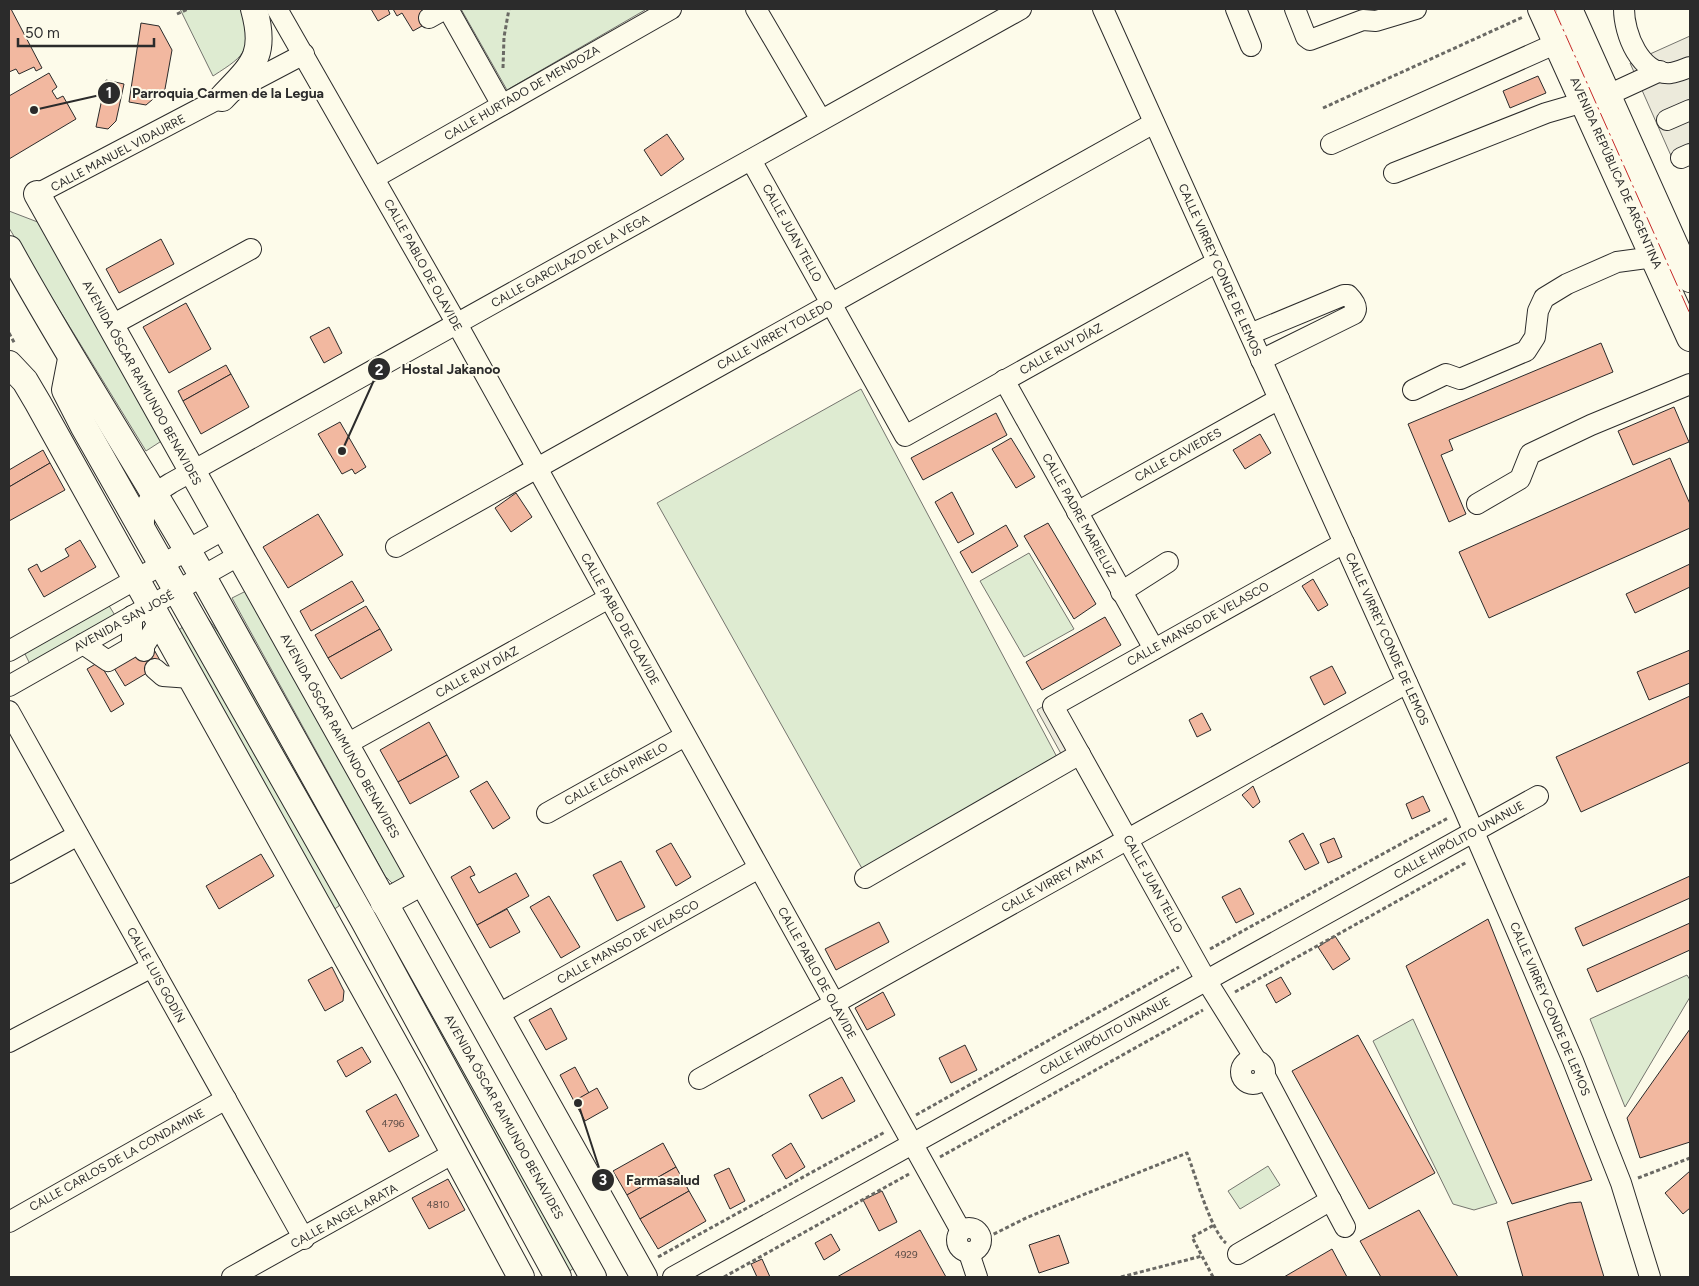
<svg xmlns="http://www.w3.org/2000/svg" width="1699" height="1286" font-family="Figtree,sans-serif">
	<rect width="100%" height="100%" fill="#fdfbea"/>
	<!-- green -->
	<g fill="#deebd1" stroke="#74746e">
		<path d="M180,9H243C250,51 249,53 213,76Z"/>
		<path d="M461,9H644L645,10L507,90Z"/>
		<path d="M9,211L48,226L163,440L146,451L9,228Z"/>
		<path d="M861,389L1058,759L864,872L657,503Z"/>
		<path d="M1029,553L1074,629L1024,657L980,581Z"/>
		<path d="M250,589L408,868L404,881L394,885L385,876L232,598Z"/>
		<path d="M108,604L116,617L30,664L23,650Z"/>
		<path d="M206,616L254,680L578,1265L567,1273Z"/>
		<path d="M188,622L341,897L339,906L333,910L178,631Z"/>
		<path d="M1687,975L1690,980V997L1625,1107L1590,1019Z"/>
		<path d="M1413,1019L1497,1203L1474,1210L1453,1204L1373,1041Z"/>
		<path d="M1268,1166L1280,1185L1240,1209L1228,1191Z"/>
	</g>
	<!-- parking -->
	<g fill="#eceadb" stroke="#74746e">
		<path d="M1690,36V161L1676,167L1630,63Z"/>
		<path d="M1047,704L1076,755L1065,761L1037,710Z"/>
	</g>
	<!-- building -->
	<g fill="#f2b8a0" stroke="#2b2b2b">
		<path d="M9,9H11L42,68L36,71L34,67L19,74L16,69L9,72Z"/>
		<path d="M371,9H388L390,14L378,21Z"/>
		<path d="M393,9H424L431,21L413,31L402,13L397,16Z"/>
		<path d="M141,23L159,26L172,50L165,89L146,105L129,102Z"/>
		<path d="M49,73L57,87L52,91L57,99L63,96L76,119L9,159V96Z"/>
		<path d="M1538,76L1546,93L1510,108L1503,91Z"/>
		<path d="M106,80L124,84L116,121L108,129L96,127Z"/>
		<path d="M667,134L684,159L661,176L644,150Z"/>
		<path d="M161,239L174,264L119,293L106,269Z"/>
		<path d="M186,303L211,349L169,373L143,327Z"/>
		<path d="M329,327L342,353L324,363L310,337Z"/>
		<path d="M1601,343L1613,372L1449,440L1453,450L1441,455L1466,514L1449,522L1408,424Z"/>
		<path d="M226,365L231,374L183,401L178,391Z"/>
		<path d="M231,374L249,407L201,434L183,401Z"/>
		<path d="M1674,407L1689,442L1633,465L1618,431Z"/>
		<path d="M996,413L1007,435L923,480L911,458Z"/>
		<path d="M340,422L366,467L355,474L352,469L342,474L318,434Z"/>
		<path d="M1260,434L1271,453L1245,469L1233,450Z"/>
		<path d="M1011,438L1035,477L1016,488L992,449Z"/>
		<path d="M43,450L50,463L9,487V470Z"/>
		<path d="M1670,458L1690,504V528L1489,618L1459,552Z"/>
		<path d="M50,463L65,490L9,521V487Z"/>
		<path d="M952,492L974,534L958,543L935,502Z"/>
		<path d="M516,493L532,517L511,532L495,508Z"/>
		<path d="M318,514L343,555L288,588L263,547Z"/>
		<path d="M1048,523L1096,604L1074,619L1024,536Z"/>
		<path d="M1006,525L1018,546L972,573L960,552Z"/>
		<path d="M80,540L96,567L44,597L28,569L37,564L41,572L69,556L65,549Z"/>
		<path d="M1690,564V587L1635,613L1626,594Z"/>
		<path d="M1313,579L1328,605L1318,611L1302,586Z"/>
		<path d="M352,581L364,601L311,631L300,611Z"/>
		<path d="M366,606L380,629L328,658L315,635Z"/>
		<path d="M1105,617L1121,645L1042,690L1026,662Z"/>
		<path d="M380,629L392,650L341,679L328,658Z"/>
		<path d="M152,646L162,664L125,686L114,668Z"/>
		<path d="M1690,650V683L1649,700L1637,672Z"/>
		<path d="M99,662L124,704L111,712L87,669Z"/>
		<path d="M1332,666L1346,693L1324,705L1310,677Z"/>
		<path d="M1690,696V762L1581,812L1556,757Z"/>
		<path d="M1202,713L1211,730L1197,737L1189,720Z"/>
		<path d="M429,722L447,755L398,782L380,750Z"/>
		<path d="M447,755L459,777L410,804L398,782Z"/>
		<path d="M487,781L510,818L493,829L470,791Z"/>
		<path d="M1253,786L1260,802L1253,808L1242,795Z"/>
		<path d="M1423,796L1430,811L1412,819L1406,804Z"/>
		<path d="M1303,833L1319,863L1305,870L1289,841Z"/>
		<path d="M1334,838L1342,857L1328,863L1320,844Z"/>
		<path d="M671,843L691,877L676,886L656,851Z"/>
		<path d="M261,854L274,876L219,909L206,886Z"/>
		<path d="M621,861L645,907L617,921L593,875Z"/>
		<path d="M470,866L475,875L470,877L479,893L516,873L529,896L477,925L451,877Z"/>
		<path d="M1690,876V898L1583,946L1575,928Z"/>
		<path d="M1240,888L1254,914L1236,923L1222,897Z"/>
		<path d="M549,896L580,947L561,958L530,907Z"/>
		<path d="M507,909L520,932L490,948L477,925Z"/>
		<path d="M1488,919L1592,1180L1512,1204L1406,966Z"/>
		<path d="M879,922L889,942L836,970L825,949Z"/>
		<path d="M1690,923V950L1597,992L1587,969Z"/>
		<path d="M1335,936L1350,959L1333,970L1318,947Z"/>
		<path d="M332,967L344,991L343,1001L325,1011L308,980Z"/>
		<path d="M1281,977L1291,994L1276,1003L1266,985Z"/>
		<path d="M883,992L895,1015L867,1030L855,1008Z"/>
		<path d="M551,1008L567,1039L546,1050L529,1020Z"/>
		<path d="M1690,1029V1142L1640,1158L1627,1118Z"/>
		<path d="M1358,1035L1435,1173L1369,1209L1292,1071Z"/>
		<path d="M965,1045L977,1070L951,1083L939,1058Z"/>
		<path d="M362,1047L371,1062L346,1077L337,1061Z"/>
		<path d="M575,1067L589,1093L574,1101L560,1075Z"/>
		<path d="M842,1077L855,1101L822,1119L809,1095Z"/>
		<path d="M597,1088L608,1108L585,1121L574,1101Z"/>
		<path d="M396,1094L419,1136L389,1152L366,1111Z"/>
		<path d="M663,1143L676,1167L627,1195L613,1171Z"/>
		<path d="M791,1143L805,1167L786,1179L772,1155Z"/>
		<path d="M676,1167L689,1191L640,1219L627,1195Z"/>
		<path d="M729,1168L745,1201L730,1209L714,1175Z"/>
		<path d="M1690,1171V1208L1683,1214L1665,1193Z"/>
		<path d="M448,1179L465,1210L429,1229L412,1198Z"/>
		<path d="M689,1191L706,1221L658,1249L640,1219Z"/>
		<path d="M882,1191L897,1222L879,1231L863,1200Z"/>
		<path d="M1581,1202L1604,1277H1523L1507,1222L1569,1203Z"/>
		<path d="M1419,1210L1458,1277H1381L1360,1241Z"/>
		<path d="M920,1230L946,1277H837Z"/>
		<path d="M831,1234L840,1250L824,1260L815,1243Z"/>
		<path d="M1059,1235L1069,1263L1039,1273L1029,1245Z"/>
		<path d="M1332,1249L1347,1277H1284Z"/>
		<path d="M762,1259L770,1277H757L751,1264Z"/>
	</g>
	<g fill="none" stroke-linecap="round" stroke-linejoin="round">
		<!-- minor casing -->
		<g stroke="#2b2b2b" stroke-width="22">
			<g id="minor">
				<path d="M277,9L457,324L961,1231"/>
				<path d="M448,9L502,105"/>
				<path d="M756,9L821,120"/>
				<path d="M1103,9L1464,809L1573,1061L1621,1183L1650,1277"/>
				<path d="M1236,9L1251,46"/>
				<path d="M1295,9L1306,37L1310,40L1363,20L1376,21L1416,9"/>
				<path d="M1624,9C1624,33 1640,76 1671,73C1677,72 1684,69 1690,67"/>
				<path d="M429,18L445,9"/>
				<path d="M1608,95L1660,71"/>
				<path d="M1667,120L1690,110"/>
				<path d="M1331,144L1557,43"/>
				<path d="M1681,158L1690,154"/>
				<path d="M751,160L905,436L1217,262"/>
				<path d="M1394,173L1546,113L1584,102"/>
				<path d="M374,178L671,9"/>
				<path d="M37,194L304,54"/>
				<path d="M110,326L251,249"/>
				<path d="M1250,334L1344,295H1348C1353,300 1359,307 1354,314L1261,360"/>
				<path d="M1004,380L1154,649"/>
				<path d="M1413,390L1446,374L1460,379L1526,351L1535,337L1538,311L1544,298L1567,284L1617,262L1654,257"/>
				<path d="M1477,504L1520,479L1530,454L1591,425L1690,384"/>
				<path d="M1077,512L1279,399"/>
				<path d="M144,530C143,502 148,497 171,483L1021,9"/>
				<path d="M396,547L1154,123"/>
				<path d="M1121,592L1168,562"/>
				<path d="M83,644L108,661L132,647V616"/>
				<path d="M9,651L223,530"/>
				<path d="M144,651V646L159,622"/>
				<path d="M155,669L163,676L191,678"/>
				<path d="M9,686L238,556"/>
				<path d="M9,711L304,1239"/>
				<path d="M345,745L609,598"/>
				<path d="M547,813L685,736"/>
				<path d="M9,873L78,835"/>
				<path d="M865,878L1080,754"/>
				<path d="M497,1015L759,868"/>
				<path d="M9,1042L152,967"/>
				<circle cx="1253" cy="1072" r="12"/>
				<path d="M1256,1060L1206,980L1053,706L1344,543"/>
				<path d="M1265,1076L1345,1227"/>
				<path d="M699,1079L1407,683"/>
				<path d="M9,1222L226,1099"/>
				<circle cx="969" cy="1240" r="12"/>
				<path d="M969,1253L977,1277"/>
				<path d="M1238,1254L1331,1200"/>
				<path d="M232,1277L454,1153"/>
				<path d="M673,1277L1538,796"/>
			</g>
		</g>
		<!-- major casing -->
		<g stroke="#2b2b2b" stroke-width="28">
			<g id="major">
				<path d="M1541,9L1690,338"/>
				<path d="M1569,9L1690,279"/>
				<path d="M222,98C253,65 267,56 254,9"/>
				<path d="M37,194L644,1277"/>
				<path d="M9,249C70,360 140,466 203,577L593,1277"/>
				<path d="M71,359L65,390L84,427L363,919L558,1277"/>
				<path d="M9,364L25,381L38,403L411,1073L521,1277"/>
				<path d="M384,903L422,882"/>
			</g>
		</g>
		<!-- path -->
		<g stroke="#6a6964" stroke-width="3" stroke-dasharray="4 2.5" stroke-linecap="butt">
			<path d="M177,14L188,9"/>
			<path d="M503,68L504,37L509,9"/>
			<path d="M1323,108L1523,17"/>
			<path d="M9,333L15,344"/>
			<path d="M1210,949L1448,818"/>
			<path d="M1235,992L1467,862"/>
			<path d="M916,1115L1179,967"/>
			<path d="M940,1157L1203,1010"/>
			<path d="M1638,1178L1690,1158"/>
			<path d="M982,1240L1028,1217L1187,1153C1195,1174 1211,1231 1226,1243"/>
			<path d="M658,1257L885,1132"/>
			<path d="M724,1277L909,1174"/>
			<path d="M1121,1277L1202,1256"/>
			<path d="M1213,1277L1192,1237L1214,1225"/>
		</g>
		<!-- minor -->
		<use href="#minor" stroke="#fdfbea" stroke-width="20"/>
		<!-- major -->
		<use href="#major" stroke="#fdfbea" stroke-width="26"/>
		<!-- power -->
		<path stroke="#c62828" stroke-width="1" stroke-dasharray="18 4 2.5 4" stroke-linecap="butt" d="M1554,9L1690,314"/>
	</g>
	<g text-anchor="middle" stroke-width="4" stroke-linejoin="round" paint-order="stroke">
		<!-- number labels -->
		<g font-size="10" fill="#5d4e48">
			<text x="393" y="1127">4796</text>
			<text x="438" y="1208">4810</text>
			<text x="906" y="1258">4929</text>
		</g>
		<!-- street labels -->
		<g font-size="12" fill="#2b2b2b" stroke="#fdfbea">
			<text transform="translate(522 93) rotate(-30)" y="4">CALLE HURTADO DE MENDOZA</text>
			<text transform="translate(118 153) rotate(-28)" y="4">CALLE MANUEL VIDAURRE</text>
			<text transform="translate(1616 173) rotate(66)" y="4">AVENIDA REPÚBLICA DE ARGENTINA</text>
			<text transform="translate(792 233) rotate(61)" y="4">CALLE JUAN TELLO</text>
			<text transform="translate(570 261) rotate(-29)" y="4">CALLE GARCILAZO DE LA VEGA</text>
			<text transform="translate(423 265) rotate(61)" y="4">CALLE PABLO DE OLAVIDE</text>
			<text transform="translate(1220 270) rotate(66)" y="4">CALLE VIRREY CONDE DE LEMOS</text>
			<text transform="translate(775 335) rotate(-29)" y="4">CALLE VIRREY TOLEDO</text>
			<text transform="translate(1061 349) rotate(-29)" y="4">CALLE RUY DÍAZ</text>
			<text transform="translate(142 383) rotate(61)" y="4">AVENIDA ÓSCAR RAIMUNDO BENAVIDES</text>
			<text transform="translate(1178 455) rotate(-29)" y="4">CALLE CAVIEDES</text>
			<text transform="translate(1079 515) rotate(61)" y="4">CALLE PADRE MARIELUZ</text>
			<text transform="translate(620 619) rotate(61)" y="4">CALLE PABLO DE OLAVIDE</text>
			<text transform="translate(124 621) rotate(-29)" y="4">AVENIDA SAN JOSÉ</text>
			<text transform="translate(1198 624) rotate(-29)" y="4">CALLE MANSO DE VELASCO</text>
			<text transform="translate(1387 639) rotate(66)" y="4">CALLE VIRREY CONDE DE LEMOS</text>
			<text transform="translate(477 672) rotate(-29)" y="4">CALLE RUY DÍAZ</text>
			<text transform="translate(340 736) rotate(61)" y="4">AVENIDA ÓSCAR RAIMUNDO BENAVIDES</text>
			<text transform="translate(616 774) rotate(-29)" y="4">CALLE LEÓN PINELO</text>
			<text transform="translate(1459 840) rotate(-29)" y="4">CALLE HIPÓLITO UNANUE</text>
			<text transform="translate(1053 881) rotate(-29)" y="4">CALLE VIRREY AMAT</text>
			<text transform="translate(1153 884) rotate(61)" y="4">CALLE JUAN TELLO</text>
			<text transform="translate(628 942) rotate(-29)" y="4">CALLE MANSO DE VELASCO</text>
			<text transform="translate(817 973) rotate(61)" y="4">CALLE PABLO DE OLAVIDE</text>
			<text transform="translate(156 975) rotate(61)" y="4">CALLE LUIS GODÍN</text>
			<text transform="translate(1550 1009) rotate(67)" y="4">CALLE VIRREY CONDE DE LEMOS</text>
			<text transform="translate(1105 1036) rotate(-29)" y="4">CALLE HIPÓLITO UNANUE</text>
			<text transform="translate(504 1117) rotate(61)" y="4">AVENIDA ÓSCAR RAIMUNDO BENAVIDES</text>
			<text transform="translate(117 1160) rotate(-29)" y="4">CALLE CARLOS DE LA CONDAMINE</text>
			<text transform="translate(344 1216) rotate(-29)" y="4">CALLE ANGEL ARATA</text>
		</g>
	</g>
	<!-- callouts -->
	<path fill="none" stroke="#2b2b2b" stroke-width="2" d="M34 110L109 93M342 451L379 369M578 1103L603 1180"/>
	<g fill="#2b2b2b" stroke="#fdfbea" stroke-width="2">
		<circle cx="34" cy="110" r="5"/>
		<circle cx="342" cy="451" r="5"/>
		<circle cx="578" cy="1103" r="5"/>
		<circle cx="109" cy="93" r="12"/>
		<circle cx="379" cy="369" r="12"/>
		<circle cx="603" cy="1180" r="12"/>
	</g>
	<g font-size="15" text-anchor="middle" font-weight="bold" fill="#fff">
		<text x="109" y="98">1</text>
		<text x="379" y="375">2</text>
		<text x="603" y="1185">3</text>
	</g>
	<g font-size="14" text-anchor="middle" font-weight="bold" fill="#2b2b2b" stroke="#fdfbea" stroke-width="4" stroke-linejoin="round" paint-order="stroke">
		<text x="228" y="98">Parroquia Carmen de la Legua</text>
		<text x="451" y="374">Hostal Jakanoo</text>
		<text x="663" y="1185">Farmasalud</text>
	</g>
	<!-- border -->
	<rect width="1699" height="1286" fill="none" stroke="#2b2b2b" stroke-width="20"/>
	<!-- scale -->
	<path d="M18 38v8h136v-8" fill="none" stroke="#2b2b2b" stroke-width="2.5"/>
	<text x="25" y="38" font-size="15" fill="#2b2b2b" stroke="#fdfbea" stroke-width="4" paint-order="stroke">50 m</text>
</svg>
